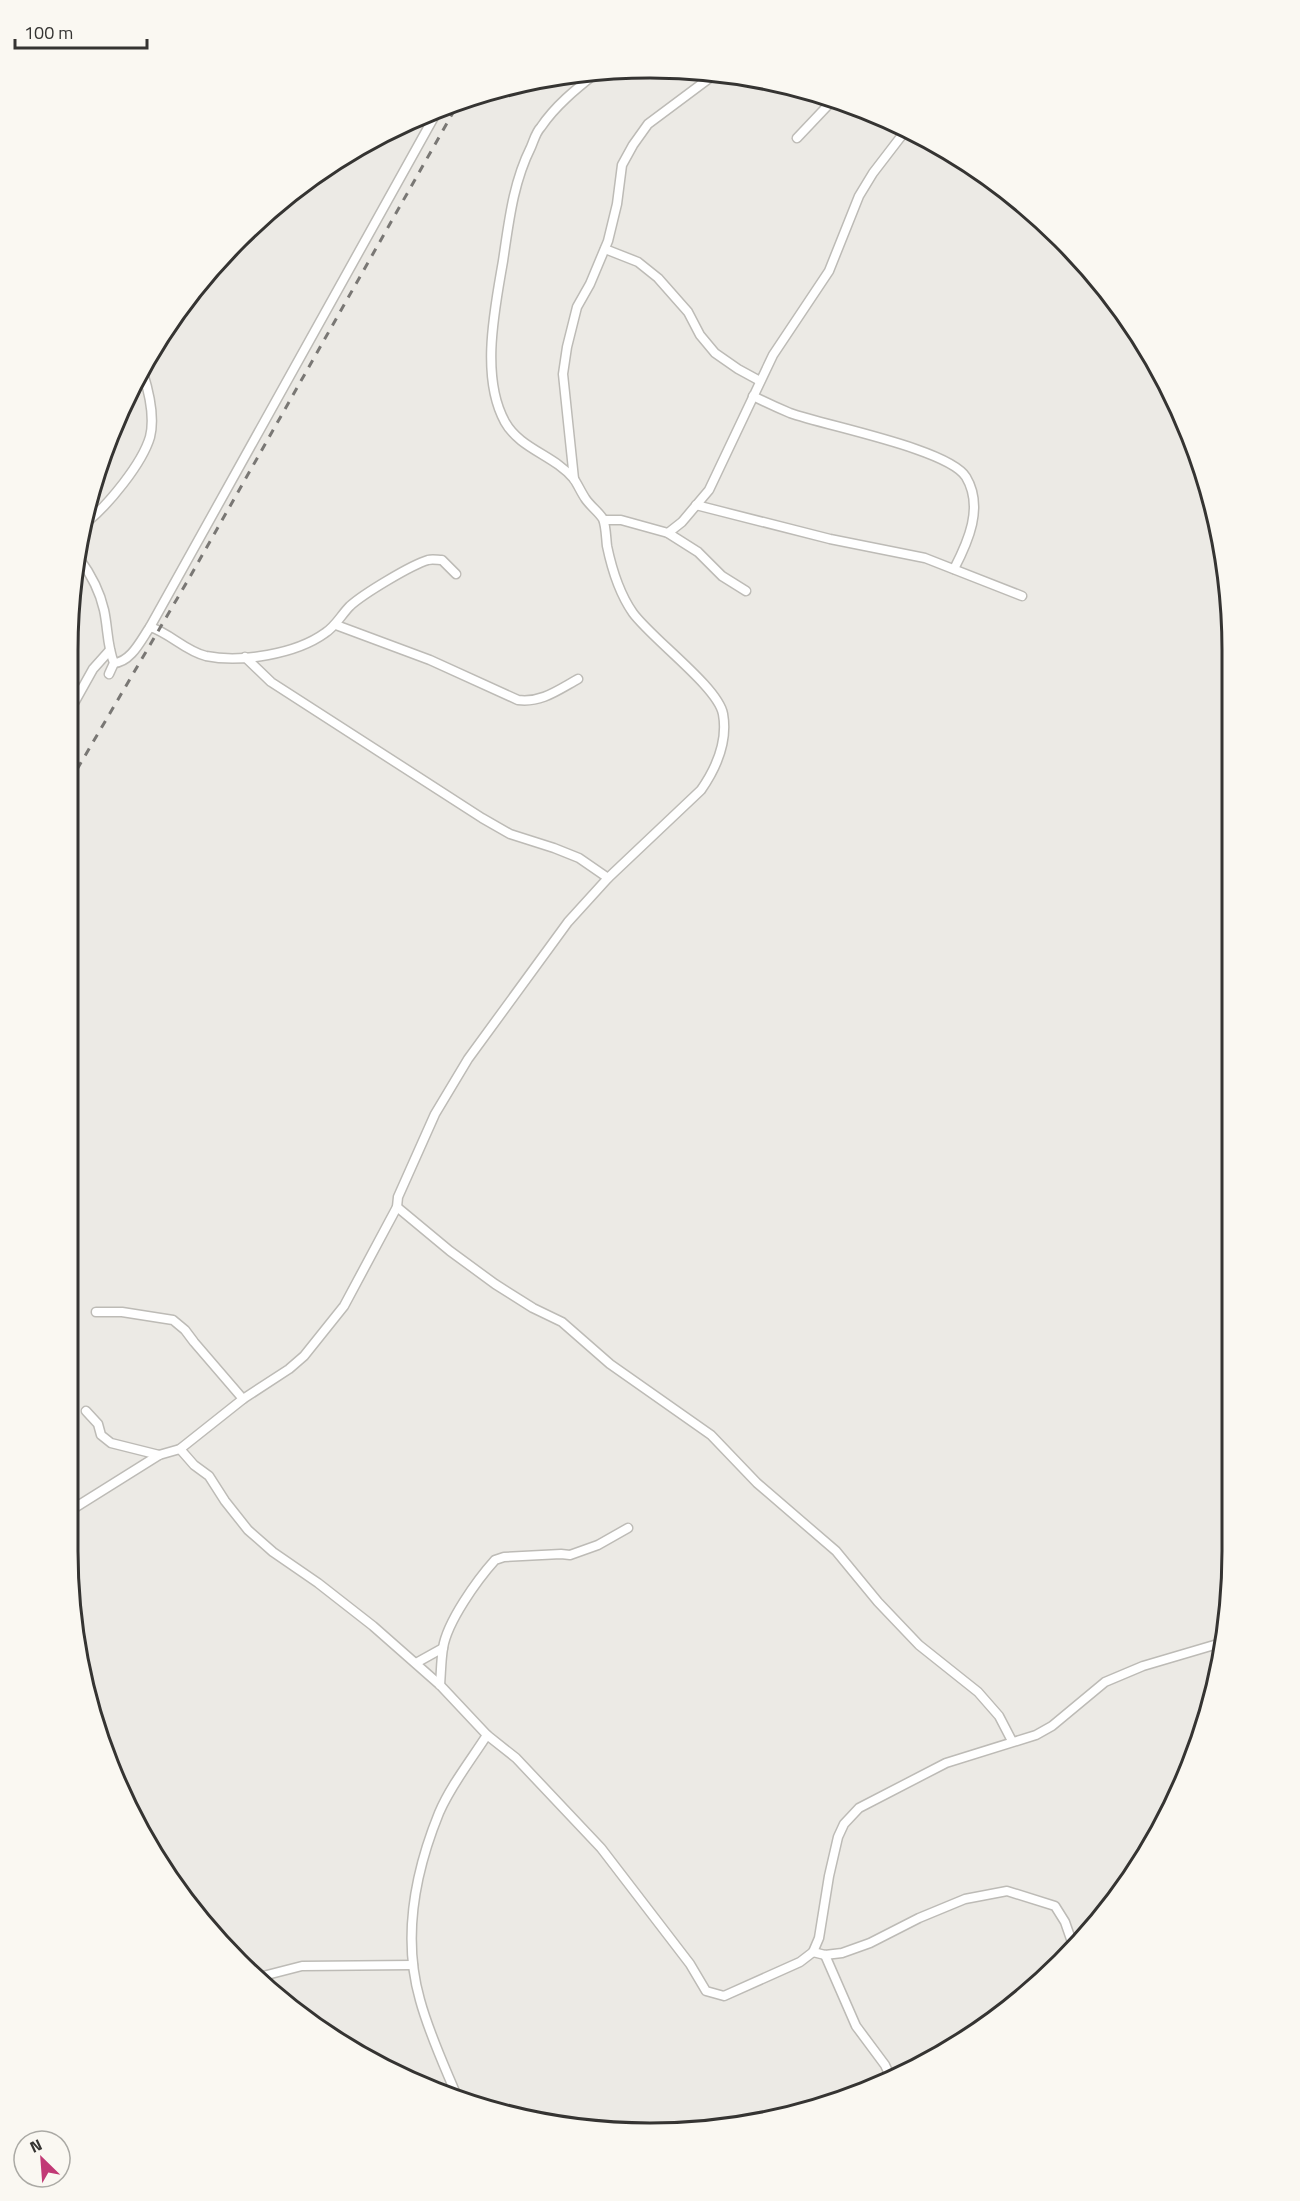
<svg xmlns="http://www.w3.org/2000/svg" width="1300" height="2201" font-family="'Titillium Web',sans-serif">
	<rect width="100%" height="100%" fill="#eceae5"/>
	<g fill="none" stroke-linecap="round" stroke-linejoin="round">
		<!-- minor casing -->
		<g stroke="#bdbbb6" stroke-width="11">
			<g id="minor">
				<path d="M797,138L833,100"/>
				<path d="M605,249L638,262L658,278L688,312L700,335L715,353L738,369L760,381"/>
				<path d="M753,396C765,402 778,408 790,413C826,426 949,449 966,477C984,507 968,542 954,569"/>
				<path d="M574,479L563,374L567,347L577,307L590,284L608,241L617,204L622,165L633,145L648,124L715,74"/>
				<path d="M696,505L830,539L925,558L1022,596"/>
				<path d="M604,520H621L668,533L682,522L709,490L773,355L829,271L859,196L873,173L906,130"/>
				<path d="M87,522C108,505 142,464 150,437C155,417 149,392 143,373"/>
				<path d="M668,533L698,552L722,576L746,591"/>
				<path d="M79,558C90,573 100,592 104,610C108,628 107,646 114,663L109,674"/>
				<path d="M336,625L430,660L518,700C541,703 558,690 578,679"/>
				<path d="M150,627C170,633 185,651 206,656C241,663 296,654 325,633C336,626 341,615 350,606C363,594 411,565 428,560C432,559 438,560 442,560L456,574"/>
				<path d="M245,657L271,682L482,818L510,834L554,848L579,858L608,878"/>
				<path d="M114,663C131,662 141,640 150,627L439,108"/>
				<path d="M69,712L93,669L110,650"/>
				<path d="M397,1207L450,1251L495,1284L533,1308L562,1322L610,1364L711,1435L757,1483L836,1551L878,1602L919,1645L978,1692L999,1716L1012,1741"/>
				<path d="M96,1312H122L173,1320L185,1330L194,1342L243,1399"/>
				<path d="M86,1411L98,1424L101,1435L111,1443L159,1455"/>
				<path d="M180,1449L194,1465L209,1476L225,1501L248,1530L273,1552L318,1583L373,1626L440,1685L487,1735L516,1758L601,1848L690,1964L706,1991L724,1996L800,1962L813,1952L819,1938L829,1876L838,1837L844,1824L859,1808L946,1763L1036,1735L1052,1726L1105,1682L1143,1666L1221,1643"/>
				<path d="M68,1512L159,1455L180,1449L243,1399L289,1369L304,1356L344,1306L397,1207L398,1197L435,1114L468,1059L568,922L608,878L701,790C717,767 728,742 723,714C718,687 652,639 633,613C619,593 612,570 607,546C606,538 606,526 603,519C599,512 590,506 585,498C581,492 578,485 574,479C554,455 520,449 505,422C480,377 495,308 503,261C509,221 513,183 531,147C534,140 536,132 541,127C555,106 576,89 596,73"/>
				<path d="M416,1663L443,1648"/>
				<path d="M440,1685C441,1673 441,1660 443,1648C447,1622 477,1580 495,1560L504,1557L561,1554L570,1555L598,1545L628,1528"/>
				<path d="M813,1952L825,1955L842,1953L870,1943L919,1918L965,1899L1007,1891L1055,1906L1065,1922L1073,1945"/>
				<path d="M825,1955L856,2026L885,2065L891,2078"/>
				<path d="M263,1976L302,1966L413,1965"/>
				<path d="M456,2094C443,2063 429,2033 420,2000C402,1937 415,1872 439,1813C451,1785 471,1760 487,1735"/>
			</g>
		</g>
		<!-- minor -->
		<use href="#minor" stroke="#fff" stroke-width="8"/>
		<!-- rail -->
		<path stroke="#797774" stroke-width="3" stroke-dasharray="8 8" stroke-linecap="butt" d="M69,783L191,575L459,102"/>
	</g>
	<!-- crop -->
	<path d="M0 0H1300V2201H0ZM650 78H650A572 572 0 0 1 1222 650V1551A572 572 0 0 1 650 2123H650A572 572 0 0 1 78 1551V650A572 572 0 0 1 650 78Z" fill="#faf8f2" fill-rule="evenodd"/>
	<path fill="none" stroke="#353432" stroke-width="3" d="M650 78H650A572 572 0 0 1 1222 650V1551A572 572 0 0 1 650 2123H650A572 572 0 0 1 78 1551V650A572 572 0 0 1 650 78Z"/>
	<!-- north arrow -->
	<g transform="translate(42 2159) rotate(335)"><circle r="28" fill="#faf8f2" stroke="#abaaa5" stroke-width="1.5"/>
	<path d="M0-4.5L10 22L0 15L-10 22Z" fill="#c13975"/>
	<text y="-9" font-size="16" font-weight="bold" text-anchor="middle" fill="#353432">N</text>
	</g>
	<!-- scale -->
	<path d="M15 39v9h132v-9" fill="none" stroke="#353432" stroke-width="3"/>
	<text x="24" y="39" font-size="18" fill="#353432" stroke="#faf8f2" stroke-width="4.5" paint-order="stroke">100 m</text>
</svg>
